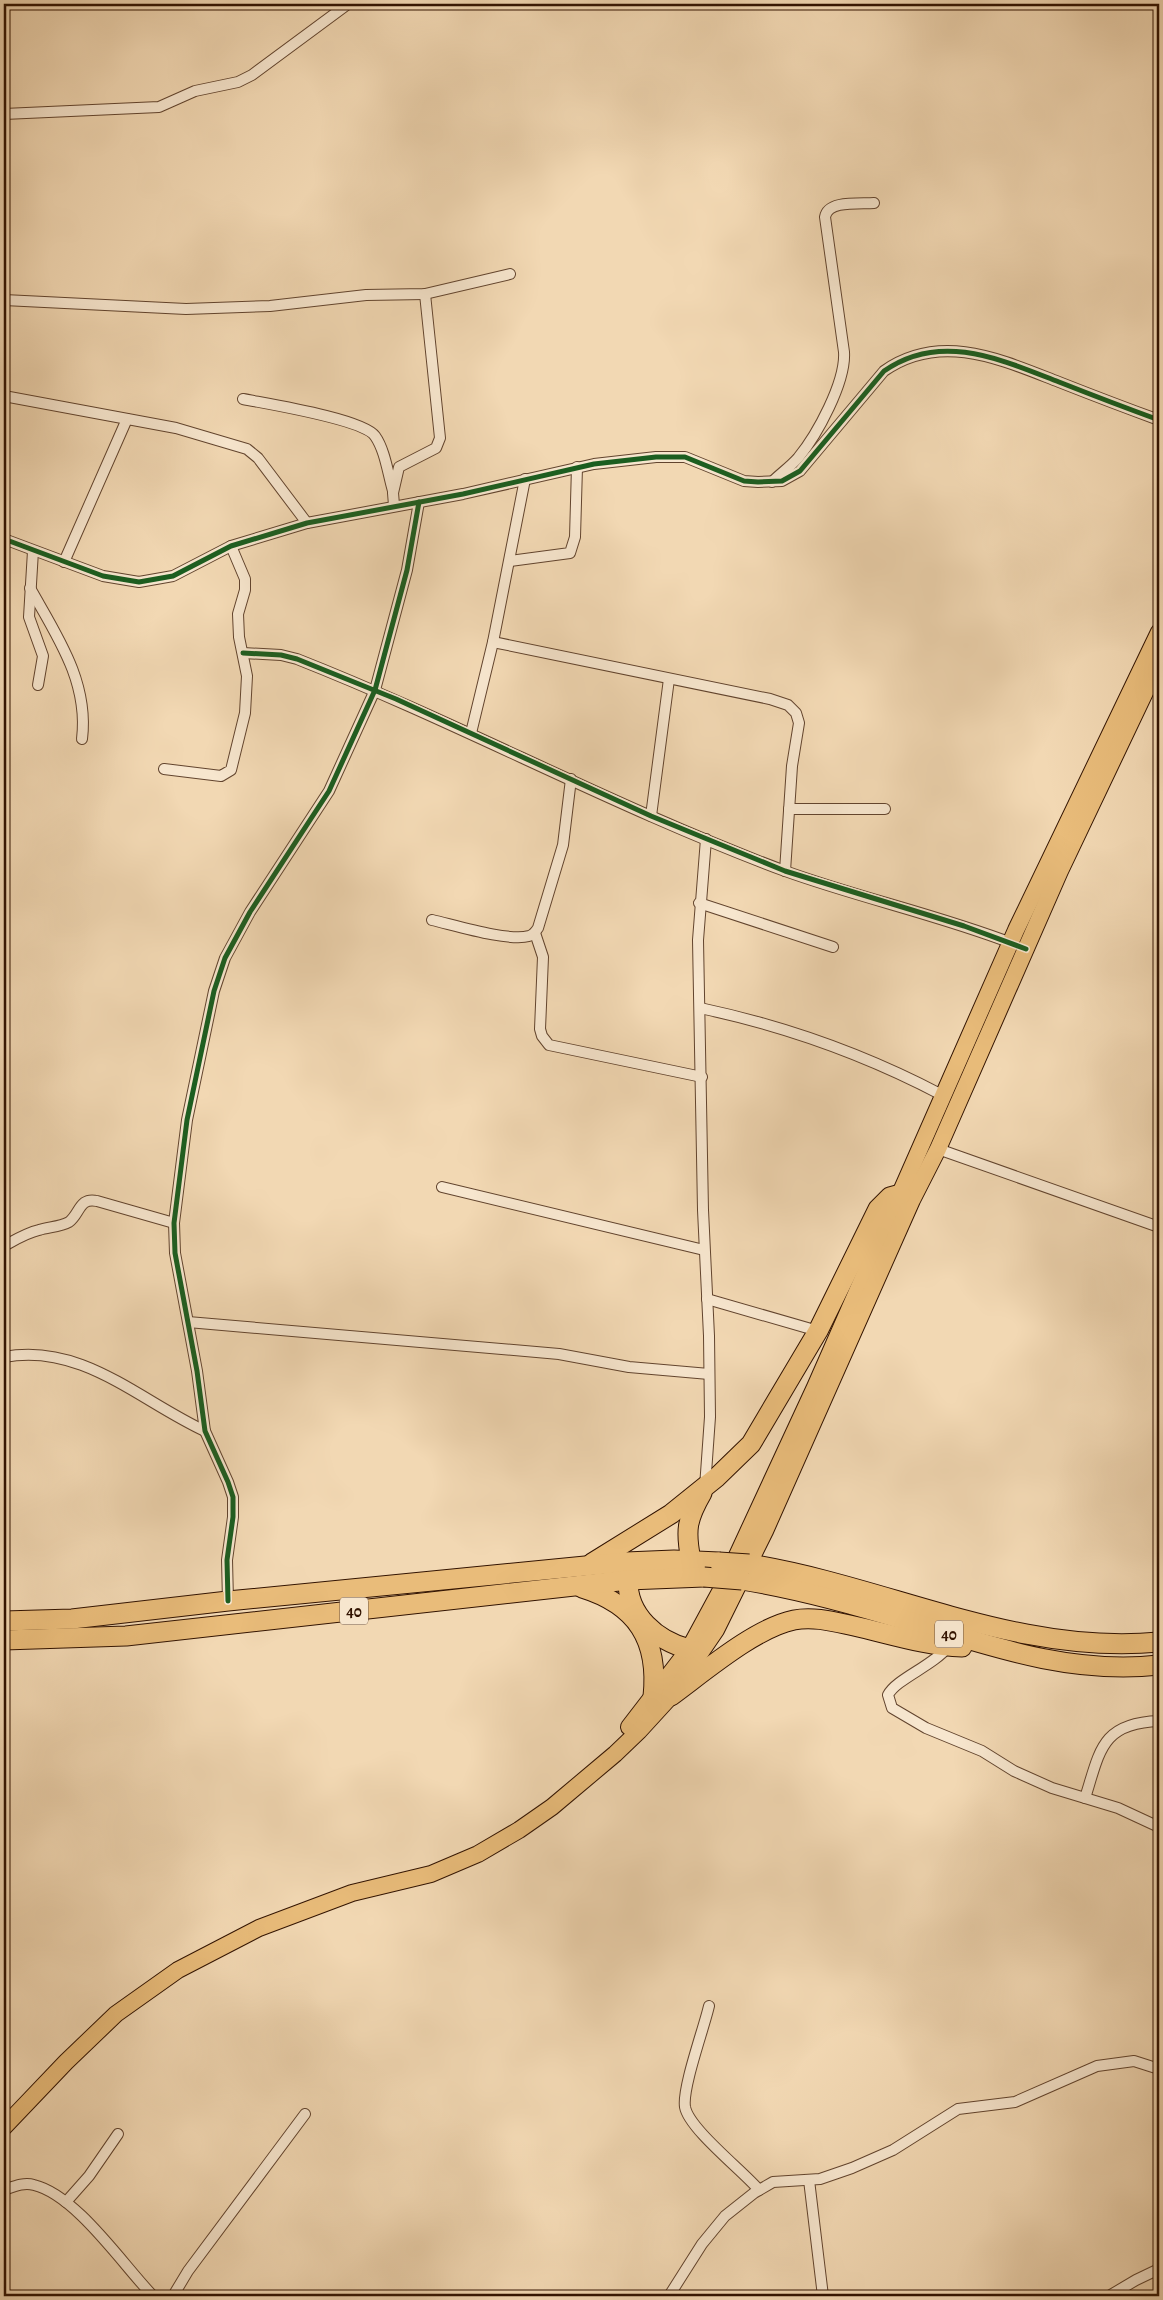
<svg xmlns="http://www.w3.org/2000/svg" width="1163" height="2300" font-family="Alegreya,serif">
	<rect width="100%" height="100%" fill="#f2d8b3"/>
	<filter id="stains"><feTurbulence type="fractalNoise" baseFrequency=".004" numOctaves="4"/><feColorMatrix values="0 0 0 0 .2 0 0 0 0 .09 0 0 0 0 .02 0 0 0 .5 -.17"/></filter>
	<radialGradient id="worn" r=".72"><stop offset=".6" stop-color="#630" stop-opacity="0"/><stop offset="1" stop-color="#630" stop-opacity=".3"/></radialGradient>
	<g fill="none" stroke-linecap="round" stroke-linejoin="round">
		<!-- street casing -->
		<g stroke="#62442e" stroke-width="12">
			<g id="street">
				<path d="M4,114L159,107L195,91L238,82L252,75L348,4"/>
				<path d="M4,300L186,309L270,306L366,295L425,294L510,274"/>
				<path d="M4,396L176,428L247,449L258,458L307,523"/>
				<path d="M243,399C268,404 363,419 375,436C385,450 388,474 393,491"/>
				<path d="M772,482C780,474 790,467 798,458C817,435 846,382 844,352L825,217C828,200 859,204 874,203"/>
				<path d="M394,505L393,493L399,467L436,448L440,438L425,294"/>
				<path d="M4,539L103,576L139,582L173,576L231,546L307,523L463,494L594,464L656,457H685L744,481L758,482L782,481L800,471L884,371C941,331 1002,360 1059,382C1092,395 1126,408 1159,420"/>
				<path d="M33,551L29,617L43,656L38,685"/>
				<path d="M510,561L570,553L575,537L577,467"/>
				<path d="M64,562L127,419"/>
				<path d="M30,588C57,636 89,682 82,739"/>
				<path d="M493,642L770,699L788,705L796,713L799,723L792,766L785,871"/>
				<path d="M243,653L281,655L297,659C462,724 618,809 785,871C860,898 939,915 1014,944"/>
				<path d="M471,733L493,642L525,479"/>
				<path d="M164,769L221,776L231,770L245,713L247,676L239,637L238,614L245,590V579L231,546"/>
				<path d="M789,809H885"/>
				<path d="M651,816L669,679"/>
				<path d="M699,903L833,947"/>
				<path d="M432,920C454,925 509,942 529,936C533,935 536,931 538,928L563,845L571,779"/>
				<path d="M535,933L543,957L540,1029L542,1036L549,1045L702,1077"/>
				<path d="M700,1008C785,1026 866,1055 942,1095"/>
				<path d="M938,1149L1159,1227"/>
				<path d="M442,1187L704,1250"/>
				<path d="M4,1246C15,1240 26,1233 39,1230C48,1227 60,1227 69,1222C80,1214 79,1197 97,1201L174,1223"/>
				<path d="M707,1299L818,1331"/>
				<path d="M188,1322L559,1354L629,1367L709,1374"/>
				<path d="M4,1357C81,1342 140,1401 205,1431"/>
				<path d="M705,1487L710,1417L709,1336L703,1210L698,940L706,839"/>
				<path d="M228,1601L227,1560L233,1517V1497L228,1482L205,1431L197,1371L175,1253L174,1223L187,1120L214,991L225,958L250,912L329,791L375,690L407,570L419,502"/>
				<path d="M949,1646C933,1666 896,1679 888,1695L892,1708L926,1728L982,1751L1014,1771L1052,1788L1118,1808L1159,1827"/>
				<path d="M1085,1798C1100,1751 1101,1723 1159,1721"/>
				<path d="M709,2006C704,2028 682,2088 685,2107C689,2129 743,2171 759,2190"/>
				<path d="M809,2180L823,2296"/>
				<path d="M4,2190C13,2187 23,2182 34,2185C76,2195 123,2265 153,2296"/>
				<path d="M66,2202L89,2176L118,2134"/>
				<path d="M173,2296L188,2271L305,2114"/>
				<path d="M669,2296L702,2244L725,2216L754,2193L773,2182L820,2179L852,2168L893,2150L958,2109L1015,2102L1097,2066L1134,2061L1159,2069"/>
				<path d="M1109,2296L1136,2280L1159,2269"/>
			</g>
		</g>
		<!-- primary casing -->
		<g stroke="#321301" stroke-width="18">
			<g id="primary">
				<path d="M629,1727L689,1649L722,1588L815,1387L1016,930L1159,632"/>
				<path d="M4,2127L66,2062L116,2014L178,1970L259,1928L352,1893L431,1874L478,1854L519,1830L552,1807L615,1754L639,1731L671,1696L716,1630L765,1531L912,1200L938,1149L1060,871L1159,663"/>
			</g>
		</g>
		<!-- highway casing -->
		<g stroke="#321301" stroke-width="21">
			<g id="highway">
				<path d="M691,1560C685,1530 687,1519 702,1493"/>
				<path d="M592,1563L671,1514L717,1477L751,1444L818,1331L878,1209L890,1197L901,1194"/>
				<path d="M749,1564C887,1586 1017,1656 1159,1642"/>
				<path d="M628,1580C627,1615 657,1641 689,1649"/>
				<path d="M742,1580C798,1589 853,1604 908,1621C990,1646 1071,1675 1159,1665"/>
				<path d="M582,1588C637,1605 659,1640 653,1697"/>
				<path d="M4,1621L72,1619L228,1601L626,1562L674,1560L719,1562"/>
				<path d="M4,1640L126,1636L628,1580L704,1577"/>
				<path d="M671,1696C704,1672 755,1628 794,1620C814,1616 835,1622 854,1626C890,1634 926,1646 962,1647"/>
			</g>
		</g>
		<!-- street -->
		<use href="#street" stroke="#f7e6ce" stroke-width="10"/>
		<!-- primary -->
		<use href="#primary" stroke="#e9bc7a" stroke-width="16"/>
		<!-- highway -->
		<use href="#highway" stroke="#e9bc7a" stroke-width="19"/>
		<!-- highway-bridge casing -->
		<g stroke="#321301" stroke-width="21" stroke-linecap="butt">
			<g id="highway-bridge">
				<path d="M719,1562L749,1564"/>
				<path d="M704,1577L742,1580"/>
			</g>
		</g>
		<!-- highway-bridge -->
		<use href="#highway-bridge" stroke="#e9bc7a" stroke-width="19"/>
		<!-- cycleway casing -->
		<g stroke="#f7e6ce" stroke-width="8">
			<g id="cycleway">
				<path d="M4,539L103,576L139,582L173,576L231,546L307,523L463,494L594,464L656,457H685L744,481L758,482L782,481L800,471L884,371C941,331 1002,360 1059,382C1092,395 1126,408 1159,420"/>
				<path d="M243,653L281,655L297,659L396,699L651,816L785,871L964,926L1026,949"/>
				<path d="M228,1601L227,1560L233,1517V1497L228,1482L205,1431L197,1371L175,1253L174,1223L187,1120L214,991L225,958L250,912L329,791L375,690L407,570L419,502"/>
			</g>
		</g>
		<!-- cycleway -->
		<use href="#cycleway" stroke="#1b5e20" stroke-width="5"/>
	</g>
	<g text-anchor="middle" stroke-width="4.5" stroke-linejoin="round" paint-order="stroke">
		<!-- shield labels -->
		<g fill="#f7e6ce" stroke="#6d523e" stroke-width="1">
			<rect x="340" y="1597.5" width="28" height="27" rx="4"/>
			<rect x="935" y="1620.5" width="28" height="27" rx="4"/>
		</g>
		<g font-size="16" font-weight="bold" fill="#321301">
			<text x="354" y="1617">40</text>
			<text x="949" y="1640">40</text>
		</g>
	</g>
	<!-- margin -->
	<rect width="1163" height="2300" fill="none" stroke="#f2d8b3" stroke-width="20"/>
	<rect x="5" y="5" width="1153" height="2290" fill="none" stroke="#321301" stroke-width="2.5"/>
	<rect x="10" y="10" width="1143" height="2280" fill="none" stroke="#321301"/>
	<rect width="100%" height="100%" filter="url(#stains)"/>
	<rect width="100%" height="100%" fill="url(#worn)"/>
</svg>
